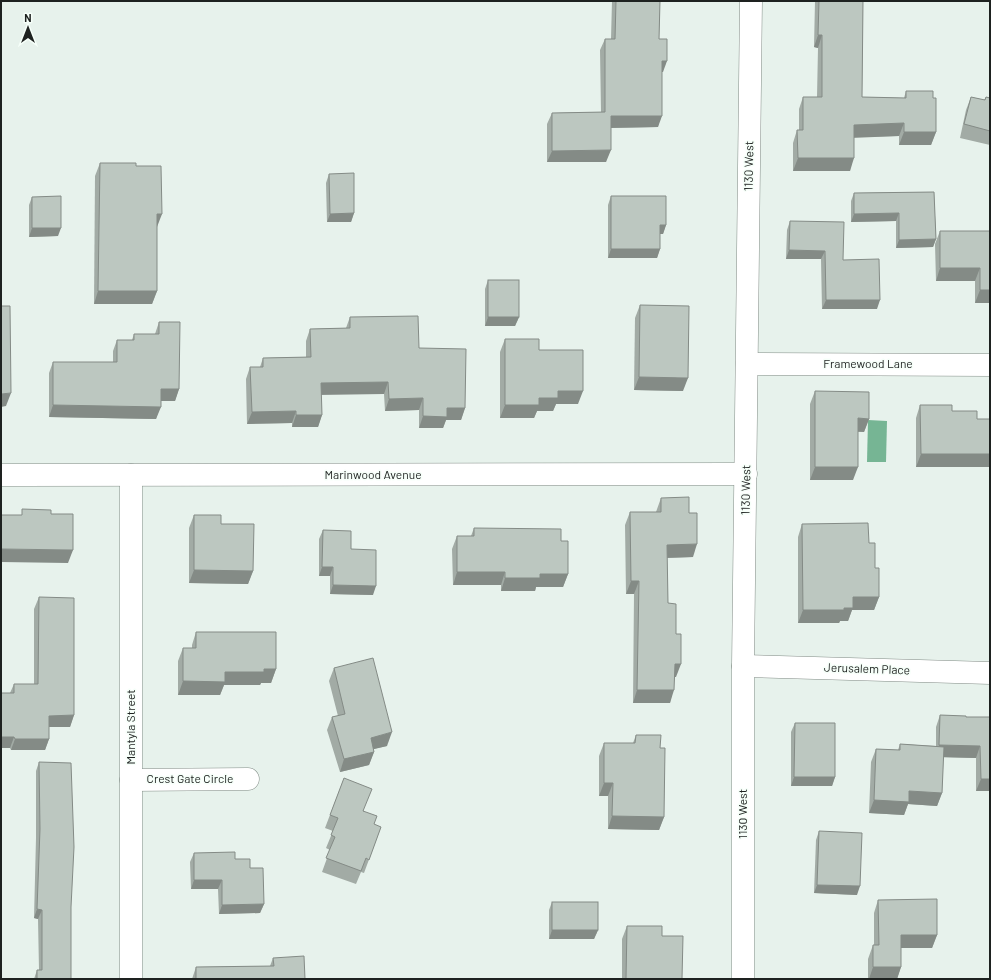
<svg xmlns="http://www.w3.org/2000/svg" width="991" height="980" font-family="Barlow,sans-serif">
	<rect width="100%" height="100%" fill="#e7f2ec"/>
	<!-- water -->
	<path fill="#76b594" d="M868,420L887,421L886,462H867Z"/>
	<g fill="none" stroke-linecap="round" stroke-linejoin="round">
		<!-- street casing -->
		<g stroke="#828c86" stroke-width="23">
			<g id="street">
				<path d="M747,364L990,365"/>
				<path d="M1,475L746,474"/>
				<path d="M131,475V979"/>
				<path d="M743,666L990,673"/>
				<path d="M131,780L248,779"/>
				<path d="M743,979V666L751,1"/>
			</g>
		</g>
		<!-- street -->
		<use href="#street" stroke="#fff" stroke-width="22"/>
	</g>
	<!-- wall -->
	<g fill="#a2aba5">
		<path d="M612,1H660L659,39L663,72H662L658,127L611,128L606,162H547V124L552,113L601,112L600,50L605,39H611Z"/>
		<path d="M815,1H863L862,97L904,98L906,91L933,98L936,132L931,145H899V136L854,137L850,171H793V143L797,130H799V109L803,97H817L818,48L814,47Z"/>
		<path d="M971,97L984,100L986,97L990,98V145L960,138L966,110Z"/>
		<path d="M100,163L157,227V291L152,304H94L95,176Z"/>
		<path d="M329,174L354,213L351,222H327L326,183Z"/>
		<path d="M934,192L936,239L933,247L896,248V221L851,222V201L854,193Z"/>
		<path d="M611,196L666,225L663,234H660V249L657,258H608V205Z"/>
		<path d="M32,197L58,236L29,237V205Z"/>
		<path d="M790,221L843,260L877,309H822L821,259H786L787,230Z"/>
		<path d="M940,231H990V303H975V281H936L935,244Z"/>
		<path d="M488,280L519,317L515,326H485V289Z"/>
		<path d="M640,305L683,391L634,390L635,318Z"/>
		<path d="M350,317L419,348L465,408L461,420H446L443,428H419V410L385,411L384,394H321L322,415L318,427H292V423L247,424L246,379L250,367H260L263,358L306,357V341L310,329L346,328Z"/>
		<path d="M159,322L179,389L175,401H161L156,419L49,417V373L53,362H113V351L117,340H132L134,334H155Z"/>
		<path d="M505,339L539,350L578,404H556L553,411H537L534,418H500V352Z"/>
		<path d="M815,391L869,419L864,432H858L853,480H810V404Z"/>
		<path d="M920,405L952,411L977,419H990V467H916V418Z"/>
		<path d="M661,498L689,513L693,557L667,558L668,603L676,677H675L670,703H633L634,594H626L625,525L630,512H656Z"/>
		<path d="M194,515L221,524L253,571L248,584L189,583V528Z"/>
		<path d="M802,524L869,543L875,568L879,597L874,610H852L848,621H840L839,623H798V537Z"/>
		<path d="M474,528L561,541L568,574L563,587H536L535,591H501V585H453L452,549L457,536H471Z"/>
		<path d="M323,530L351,549L373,595L330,594V576H319V539Z"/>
		<path d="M39,597L74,715L70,727H49V739L45,750H11L10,748H1L10,693L14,684H34V609Z"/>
		<path d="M196,632L276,669L271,683H261L260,685H224L220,695H178V661L183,648H192V645Z"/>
		<path d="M334,668L387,746L373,749L374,752L369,765L340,772L327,730L332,717L338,716L329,681Z"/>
		<path d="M940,715L966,717H990V791H976V758L943,757L942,793L937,806L908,804L904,815L869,813L871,762L876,749L898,750L900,744L936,746V727Z"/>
		<path d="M795,723L835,777L832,786H791V732Z"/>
		<path d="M636,735L660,748L664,817L659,830L608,829V796H599V756L604,743H633Z"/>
		<path d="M39,762L71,907V979H34L37,970H39L38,919L34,918L36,838V771Z"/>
		<path d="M344,778L364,811L374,825L381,827L364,873L361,872L356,884L322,872L330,850L326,848L333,831L325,828Z"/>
		<path d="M819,831L857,895L814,893L816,840Z"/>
		<path d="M194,853L235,859L250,868L264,904L260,913L219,914L218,889H191L190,862Z"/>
		<path d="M878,900L937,935L932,948H901V967L897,979H868V959L873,945H874V913Z"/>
		<path d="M552,902L598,930L594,939H549V910Z"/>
		<path d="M627,926L662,936L682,979H622V939Z"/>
		<path d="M273,958L305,979H192L196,967L270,966Z"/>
	</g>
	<!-- shaded-wall -->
	<g fill="#848b86">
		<path d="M818,35H822L818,48L814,47Z"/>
		<path d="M662,61H667L663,72H658Z"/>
		<path d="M611,116H662L658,127L606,128Z"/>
		<path d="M904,123L899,136L850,138L854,125Z"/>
		<path d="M904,132H936L931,145H899Z"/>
		<path d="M611,150L606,162H547L552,151Z"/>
		<path d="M798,158H854L850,171H793Z"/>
		<path d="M354,213L351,222H327L330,214Z"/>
		<path d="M899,213L896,221L851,222L854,214Z"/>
		<path d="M157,214H162L157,227Z"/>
		<path d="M660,225H666L663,234H657Z"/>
		<path d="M32,228H61L58,236L29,237Z"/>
		<path d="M936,239L933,247L896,248L899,240Z"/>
		<path d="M611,249H660L657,258H608Z"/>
		<path d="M789,250L825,251L821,259H786Z"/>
		<path d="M940,268H980L975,281H936Z"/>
		<path d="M980,290H990V303H975Z"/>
		<path d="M98,291H157L152,304H94Z"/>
		<path d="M826,300H880L877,309H822Z"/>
		<path d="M488,317H519L515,326H485Z"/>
		<path d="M639,377L688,378L683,391L634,390Z"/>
		<path d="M388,382L384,394L317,395L321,383Z"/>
		<path d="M161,389H179L175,401H157Z"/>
		<path d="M558,391H583L578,404H556L553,411H537L534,418H500L505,405L539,398Z"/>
		<path d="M11,393L6,406L1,407V394Z"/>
		<path d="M423,398L419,410L385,411L389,399Z"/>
		<path d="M53,405L161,407L156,419L49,417Z"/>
		<path d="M447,408H465L461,420H446L443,428H419L423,416Z"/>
		<path d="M296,411L292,423L247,424L252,412Z"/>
		<path d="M296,415H322L318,427H292Z"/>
		<path d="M858,418L869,419L864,432L853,431Z"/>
		<path d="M921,454H990V467H916Z"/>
		<path d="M815,467H858L853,480H810Z"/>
		<path d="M697,544L693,557L662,558L667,545Z"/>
		<path d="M1,549L73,550L68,563L1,562Z"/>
		<path d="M322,567H333L330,576H319Z"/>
		<path d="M194,570L253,571L248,584L189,583Z"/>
		<path d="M457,572H505L501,585H453Z"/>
		<path d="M540,574H568L563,587H536L535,591H501L505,578Z"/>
		<path d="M631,581H639L634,594H626Z"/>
		<path d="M333,585L376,586L373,595L330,594Z"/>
		<path d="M853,597H879L874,610H852L848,621H840L839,623H798L803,610L844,608Z"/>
		<path d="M675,664H681L676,677H670Z"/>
		<path d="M264,669H276L271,683H261L260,685H224L220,695H178L183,681L225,672Z"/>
		<path d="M637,690H674L670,703H633Z"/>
		<path d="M74,715L70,727H45L49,716Z"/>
		<path d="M392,732L387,746L366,751L371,738Z"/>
		<path d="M1,737H14L10,748H1Z"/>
		<path d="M15,739H49L45,750H11Z"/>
		<path d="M939,745L980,746L976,758L935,757Z"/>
		<path d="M374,752L369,765L340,772L344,759Z"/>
		<path d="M794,777H835L832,786H791Z"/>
		<path d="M981,779H990V791H976Z"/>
		<path d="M604,783H613L608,796H599Z"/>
		<path d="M909,791L942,793L937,806L908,804L904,815L869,813L874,800Z"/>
		<path d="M612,816L664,817L659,830L608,829Z"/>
		<path d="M194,880H222L218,889H191Z"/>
		<path d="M817,885L860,886L857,895L814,893Z"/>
		<path d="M264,904L260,913L219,914L222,905Z"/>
		<path d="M37,909L42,910L38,919L34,918Z"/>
		<path d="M552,930H598L594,939H549Z"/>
		<path d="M901,935H937L932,948H896Z"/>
		<path d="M873,967H901L897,979H869Z"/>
	</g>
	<!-- building -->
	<g fill="#bcc7c0" stroke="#848b86">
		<path d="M616,1H660L659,39H667V61H662V116H611V150L552,151V113L605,112V39H615Z"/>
		<path d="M819,1H863L862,97L906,98V91H933V98H936V132H904V123L854,125V158H798L797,130H803V97H822V35H818Z"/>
		<path d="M971,97L985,100L986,97L990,98V131L964,124Z"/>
		<path d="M100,163H136V166H161L162,214H157V291H98Z"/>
		<path d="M354,173V213L330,214L329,174Z"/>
		<path d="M934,192L936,239L899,240V213L854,214V193Z"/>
		<path d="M61,196V228H32V197Z"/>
		<path d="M611,196H666V225H660V249H611Z"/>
		<path d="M790,221L844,222L843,260L879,259L880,300H826L825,251L789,250Z"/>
		<path d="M940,231H990V290H980V268H940Z"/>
		<rect x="488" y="280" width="31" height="37"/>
		<path d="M640,305L689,306L688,378L639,377Z"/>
		<path d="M1,306H10L11,393L1,394Z"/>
		<path d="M418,316L419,348L466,349L465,408H447V417L423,416V398L389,399L388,382L321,383L322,415H296V411L252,412L250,367H263V358L311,357L310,329L350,328V317Z"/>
		<path d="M159,322H180L179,389H161V407L53,405V362H117V340H134V334H159Z"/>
		<path d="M505,339H539V350H583V391H558V398H539V405H505Z"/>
		<path d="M815,391L869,392V419L858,418V467H815Z"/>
		<path d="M920,405H952V411H977V419H990V454H921Z"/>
		<path d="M689,497V513H697V544L667,545L668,603L676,604V634H681V664H675L674,690H637L639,581H631L630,512H661V498Z"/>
		<path d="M22,509L51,510V514H73V550L1,549V515H22Z"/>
		<path d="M194,515H221V524H254L253,571L194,570Z"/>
		<path d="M868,523L869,543H875V568H879V597H853V608H844V610H803L802,524Z"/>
		<path d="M474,528L561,529V541H568V574H540V578H505V572H457V536H474Z"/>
		<path d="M323,530L351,531V549L376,550V586L333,585V567H322Z"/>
		<path d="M39,597L74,598V715L49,716V739H15L14,737H1V693H14V684H38Z"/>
		<path d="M196,632H276V669H264V672H225V682L183,681V648H196Z"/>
		<path d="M373,658L392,732L371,738L374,752L344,759L332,717L345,714L334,668Z"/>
		<path d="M940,715L966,716V717H990V779H981L980,746L939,745Z"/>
		<path d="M795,723H835V777H794Z"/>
		<path d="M636,735H661L660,748H665L664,817L612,816L613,783H604V743H635Z"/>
		<path d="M900,744L944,747L942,793L909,791V802L874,800L876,749L900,750Z"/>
		<path d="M39,762L71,763L74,847L71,907V979H37V970H42V910L37,909L40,829Z"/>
		<path d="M344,778L372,789L363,811L377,816L374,824L381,827L369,860L366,858L361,871L326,858L335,837L331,835L338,818L330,815Z"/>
		<path d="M819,831L862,833L860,886L817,885Z"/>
		<path d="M235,852V859H250V868H263L264,904L222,905V880H194V853Z"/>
		<path d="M937,899V935H901V967H873V945H879L878,900Z"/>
		<rect x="552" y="902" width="46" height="28"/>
		<path d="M627,926H662V936H683L682,979H626Z"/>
		<path d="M304,956L305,979H196V967L274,966L273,958Z"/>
	</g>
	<g text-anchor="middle" stroke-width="3" stroke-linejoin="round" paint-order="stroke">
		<!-- street labels -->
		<g font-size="12" fill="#1e2220" stroke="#f6fff9">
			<text transform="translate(749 166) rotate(-89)" y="4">1130 West</text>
			<text x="868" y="368">Framewood Lane</text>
			<text x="373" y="479">Marinwood Avenue</text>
			<text transform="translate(746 490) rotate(-89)" y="4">1130 West</text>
			<text transform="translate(867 669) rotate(2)" y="4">Jerusalem Place</text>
			<text transform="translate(131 727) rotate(-90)" y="4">Mantyla Street</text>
			<text x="190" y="783">Crest Gate Circle</text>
			<text transform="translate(743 814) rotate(-90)" y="4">1130 West</text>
		</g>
	</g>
	<!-- border -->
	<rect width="991" height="980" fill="none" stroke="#1e2220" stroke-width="4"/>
	<!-- north arrow -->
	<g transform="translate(28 28)" stroke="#f6fff9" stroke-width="3" paint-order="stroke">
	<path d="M0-3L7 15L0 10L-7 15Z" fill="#1e2220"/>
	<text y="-6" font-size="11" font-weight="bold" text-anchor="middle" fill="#1e2220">N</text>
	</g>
</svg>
